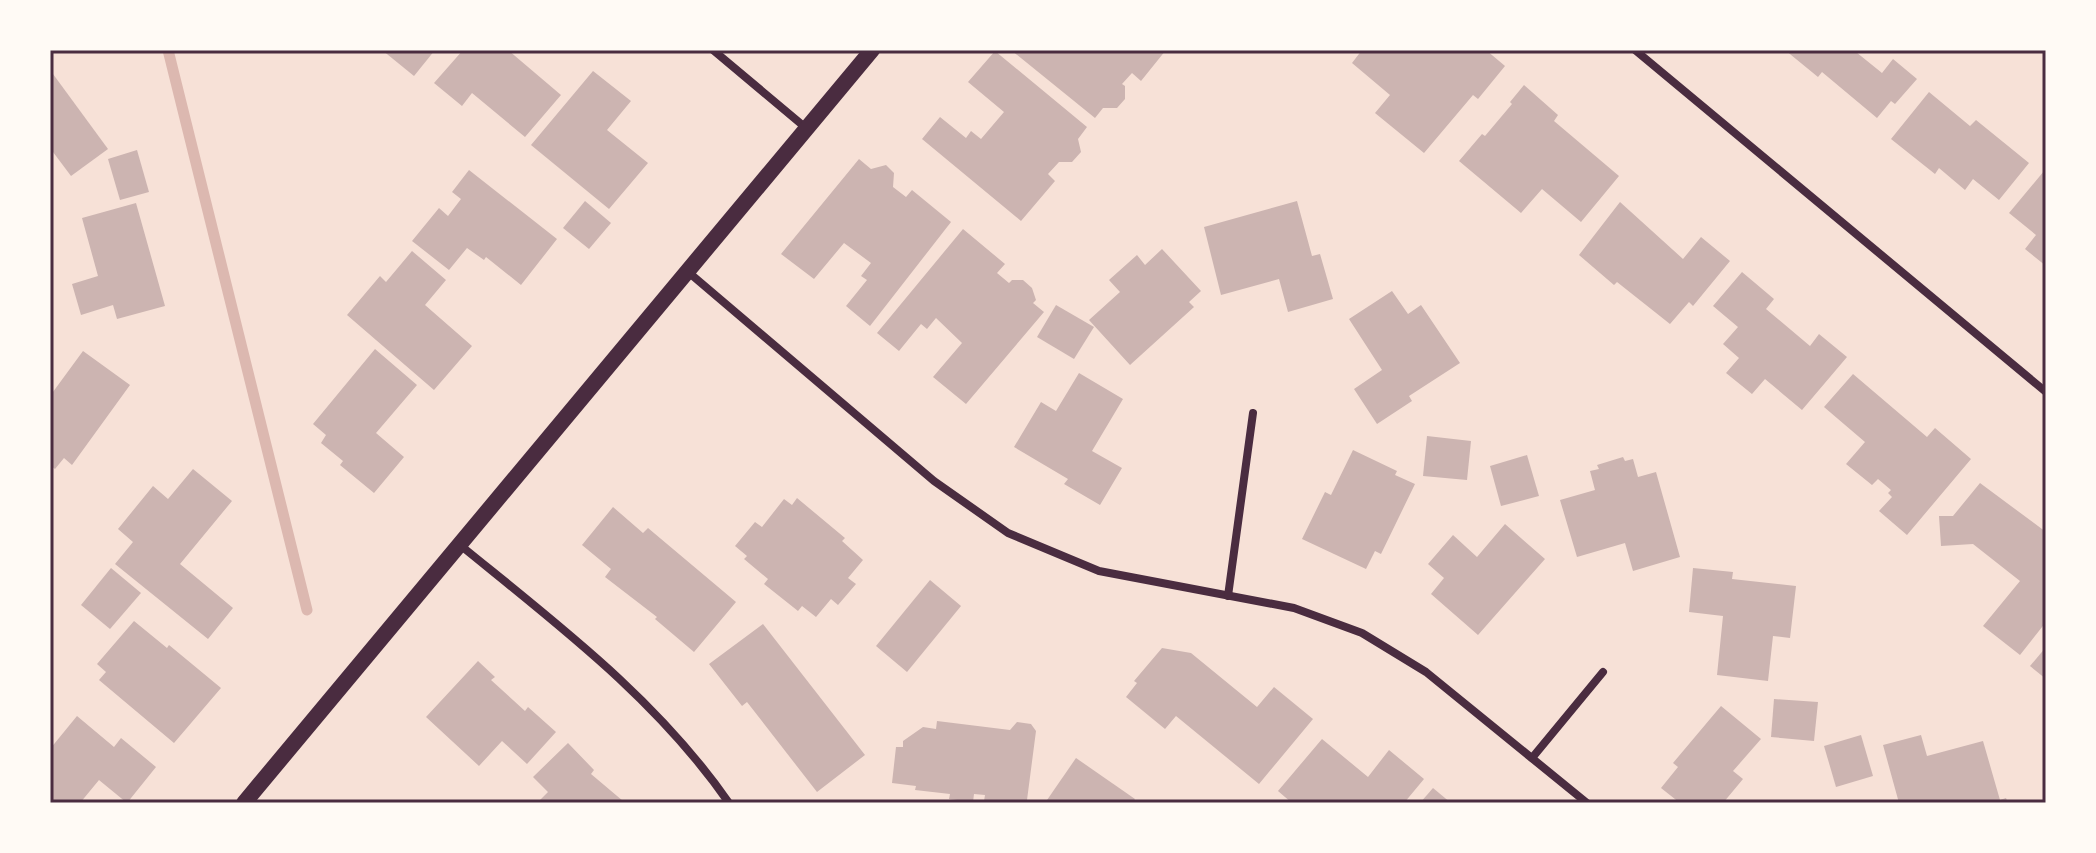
<svg xmlns="http://www.w3.org/2000/svg" width="2096" height="853" font-family="Helvetica,sans-serif">
	<rect width="100%" height="100%" fill="#f7e1d7"/>
	<g fill="none" stroke-linecap="round" stroke-linejoin="round">
		<!-- stream -->
		<path stroke="#dcb8b0" stroke-width="11" d="M168,50L307,610"/>
	</g>
	<!-- building -->
	<g fill="#ccb4b1">
		<path d="M382,50H435L414,76Z"/>
		<path d="M463,50H508L561,95L525,137L472,93L462,106L434,83Z"/>
		<path d="M1011,50H1166L1141,81L1132,73L1122,84L1125,86V99L1117,108H1103L1095,118Z"/>
		<path d="M1362,50H1486L1505,66L1478,99L1473,95L1424,153L1375,113L1390,95L1352,63Z"/>
		<path d="M1785,50H1858L1856,52L1882,73L1893,59L1917,79L1895,104L1891,101L1877,118L1822,72L1818,77Z"/>
		<path d="M995,51L1087,127L1078,139L1081,152L1072,162H1059L1048,174L1055,181L1021,221L922,139L940,117L966,138L971,131L981,139L1004,112L968,82Z"/>
		<path d="M593,71L631,101L607,130L648,163L609,209L531,145Z"/>
		<path d="M53,74L108,149L71,176L50,148V76Z"/>
		<path d="M1524,85L1558,115L1554,121L1619,176L1581,222L1542,189L1521,213L1459,161L1482,134L1485,136L1512,104L1510,102Z"/>
		<path d="M1929,92L1970,126L1976,120L2029,163L1999,200L1973,179L1965,190L1939,168L1935,174L1891,139Z"/>
		<path d="M137,150L149,192L120,200L108,159Z"/>
		<path d="M859,159L871,169L886,165L894,173L893,187L906,197L912,190L951,222L870,326L846,306L867,280L861,276L871,263L844,243L814,279L781,254Z"/>
		<path d="M469,170L557,239L521,285L486,257L484,260L467,248L449,270L412,241L439,208L448,216L461,199L452,192Z"/>
		<path d="M2044,171L2046,172V266L2025,249L2036,235L2009,213Z"/>
		<path d="M585,201L611,223L589,249L563,228Z"/>
		<path d="M1297,201L1312,256L1320,254L1333,299L1288,312L1279,279L1221,295L1204,227Z"/>
		<path d="M1620,202L1683,259L1701,237L1730,261L1693,306L1689,302L1670,324L1617,282L1614,285L1579,255Z"/>
		<path d="M136,203L165,306L117,319L113,305L81,315L72,284L98,276L82,218Z"/>
		<path d="M963,229L1005,264L997,273L1009,283L1012,280H1023L1032,288L1036,300L1033,303L1044,312L966,404L933,377L962,343L936,318L927,329L921,324L899,351L877,333Z"/>
		<path d="M1162,249L1201,291L1189,302L1194,307L1130,365L1089,320L1120,292L1109,280L1137,255L1145,265Z"/>
		<path d="M412,251L446,280L425,305L472,346L434,390L347,315L380,276L386,282Z"/>
		<path d="M1742,272L1774,299L1766,309L1810,346L1819,334L1847,357L1802,410L1765,379L1752,394L1726,373L1739,358L1723,344L1738,327L1713,306Z"/>
		<path d="M1392,291L1408,314L1421,305L1460,363L1409,396L1412,401L1377,424L1354,389L1382,370L1349,319Z"/>
		<path d="M1056,305L1094,327L1074,359L1037,337Z"/>
		<path d="M375,349L417,385L376,433L404,457L374,493L340,465L343,461L321,443L326,435L313,424Z"/>
		<path d="M83,351L130,385L72,465L64,458L55,469L50,465V396Z"/>
		<path d="M1079,373L1123,399L1092,451L1122,468L1100,505L1064,484L1068,479L1014,447L1041,402L1056,411Z"/>
		<path d="M1853,374L1927,437L1935,428L1971,459L1907,535L1879,511L1892,497L1888,493L1891,490L1878,479L1872,485L1846,464L1865,442L1824,407Z"/>
		<path d="M1427,436L1471,441L1467,480L1423,476Z"/>
		<path d="M1353,450L1397,471L1395,475L1415,484L1381,554L1375,551L1366,569L1302,539L1325,492L1331,495Z"/>
		<path d="M1527,455L1539,496L1501,506L1490,466Z"/>
		<path d="M1623,457L1625,461L1633,459L1638,477L1656,472L1680,557L1633,571L1625,543L1577,557L1560,500L1595,490L1590,471L1599,469L1597,465Z"/>
		<path d="M193,469L232,501L180,564L233,608L208,639L115,564L133,542L118,529L153,486L168,499Z"/>
		<path d="M1980,483L2046,532V622L2020,655L1983,626L2020,581L1973,544L1941,546L1939,516H1953Z"/>
		<path d="M797,498L845,538L842,541L863,560L848,578L856,584L838,605L831,599L816,617L802,606L798,611L764,584L768,579L744,559L747,556L735,546L755,522L762,527L784,499L792,505Z"/>
		<path d="M613,507L643,533L648,528L736,602L694,652L655,619L657,617L605,577L611,569L582,545Z"/>
		<path d="M1505,524L1545,559L1478,635L1431,594L1444,578L1428,564L1453,535L1477,557Z"/>
		<path d="M111,568L141,593L110,629L81,605Z"/>
		<path d="M1693,568L1733,572L1732,579L1796,586L1790,638L1773,636L1768,681L1717,675L1723,616L1689,612Z"/>
		<path d="M930,580L961,606L907,672L876,646Z"/>
		<path d="M134,621L167,648L169,645L221,688L174,743L99,680L106,672L97,664Z"/>
		<path d="M763,624L865,755L817,792L747,702L742,706L709,664Z"/>
		<path d="M2046,647V679L2030,666Z"/>
		<path d="M1162,648L1191,653L1257,707L1274,687L1313,719L1259,784L1176,716L1165,729L1126,697L1137,683L1134,681Z"/>
		<path d="M478,661L495,677L491,680L525,711L528,707L556,732L527,764L502,741L479,766L426,717Z"/>
		<path d="M1774,699L1818,702L1814,741L1771,737Z"/>
		<path d="M1721,706L1761,739L1733,771L1743,779L1723,803H1680L1661,788L1678,767L1673,763Z"/>
		<path d="M77,716L114,747L121,738L156,767L127,803L99,780L80,803H50V749Z"/>
		<path d="M937,721L1010,730L1017,722L1031,724L1036,731L1027,800H1023L1022,803H1000L984,801L985,795L974,794L973,802L949,799L950,794L915,790L916,786L892,783L896,747H903V741L923,727L936,729Z"/>
		<path d="M1861,735L1873,776L1836,787L1824,746Z"/>
		<path d="M1921,735L1927,756L1983,741L2000,800L2006,798L2008,803H1899L1883,745Z"/>
		<path d="M1322,739L1368,777L1389,750L1424,779L1404,803H1292L1278,791Z"/>
		<path d="M568,743L594,770L591,774L623,801L621,803H537L548,792L533,777Z"/>
		<path d="M1076,758L1135,799L1132,803H1045Z"/>
		<path d="M1433,788L1451,803H1420Z"/>
	</g>
	<g fill="none" stroke-linecap="round" stroke-linejoin="round">
		<!-- minor -->
		<g stroke="#4a2c40" stroke-width="8">
			<path d="M713,50L806,128"/>
			<path d="M1635,50L2046,392"/>
			<path d="M687,271L934,481L1008,533L1099,571L1294,608L1362,633L1426,672L1587,803"/>
			<path d="M460,545C557,624 657,699 729,803"/>
			<path d="M1228,596L1253,413"/>
			<path d="M1532,758L1603,672"/>
		</g>
		<!-- secondary -->
		<path stroke="#4a2c40" stroke-width="16" d="M244,803L872,50"/>
	</g>
	<!-- border -->
	<rect width="2096" height="853" fill="none" stroke="#fffaf5" stroke-width="104"/>
	<rect x="52" y="52" width="1992" height="749" fill="none" stroke="#4a2c40" stroke-width="3"/>
</svg>
